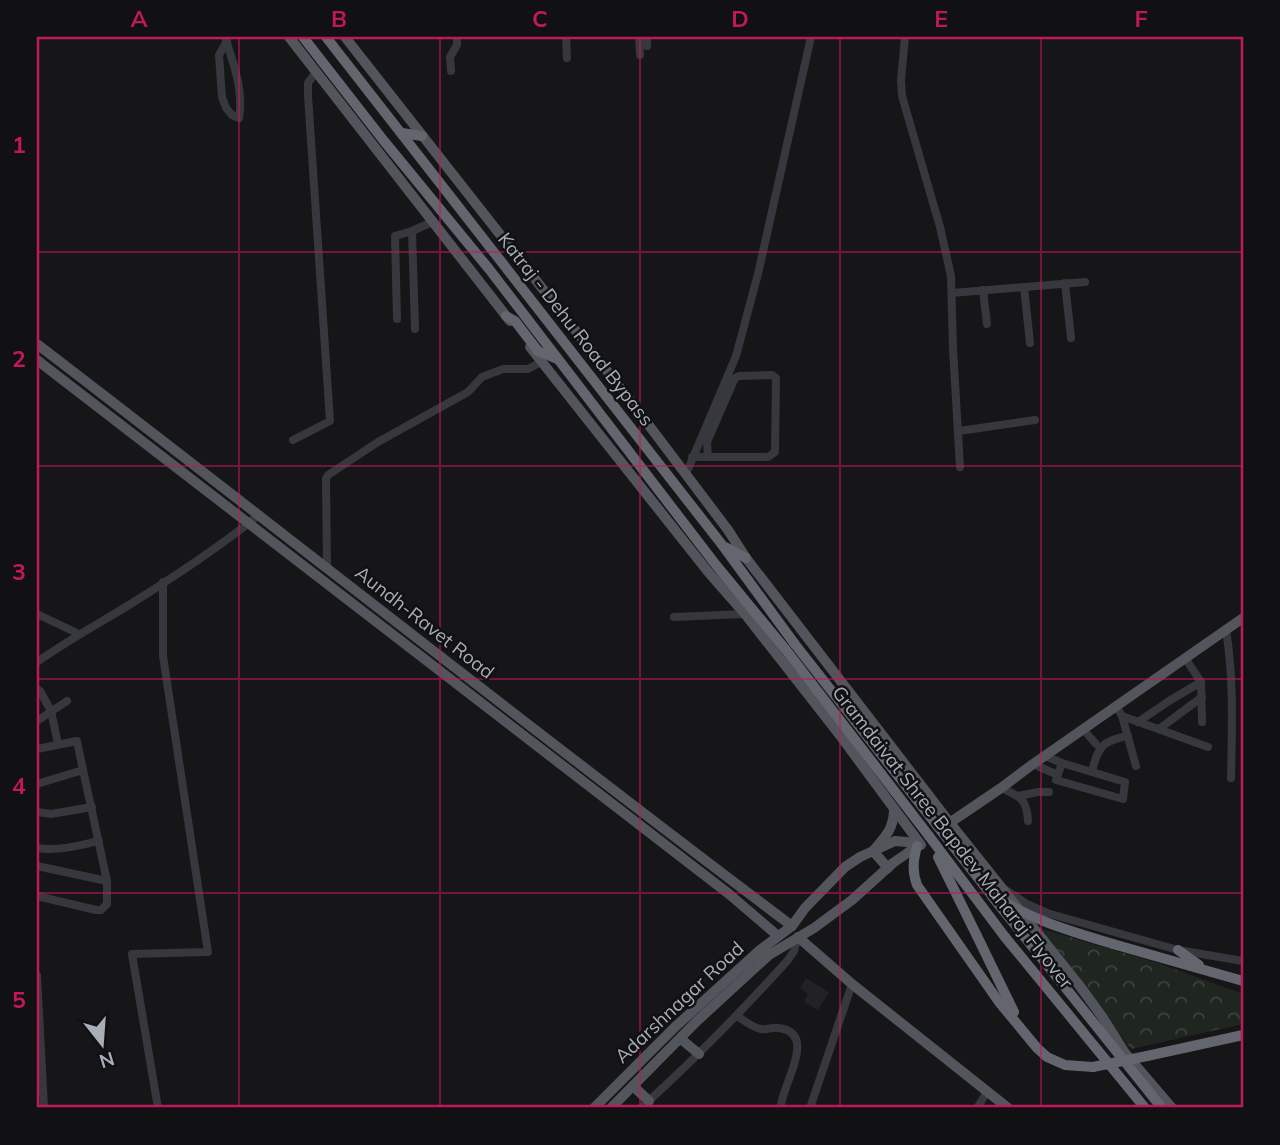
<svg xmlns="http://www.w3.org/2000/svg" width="1280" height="1145" font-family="Mulish,sans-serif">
	<defs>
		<pattern id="forest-crowns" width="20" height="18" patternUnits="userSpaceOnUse" patternTransform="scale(1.75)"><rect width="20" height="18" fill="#1e261f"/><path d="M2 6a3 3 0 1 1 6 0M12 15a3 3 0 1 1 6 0" fill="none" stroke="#3c433d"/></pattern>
	</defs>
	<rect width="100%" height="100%" fill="#161618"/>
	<!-- built -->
	<path fill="#222225" d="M806,978L829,992L818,1010L804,1002L808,994L800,988Z"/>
	<!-- forest -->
	<path fill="url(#forest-crowns)" d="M1039,928L1161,964L1243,994V1024L1131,1049Z"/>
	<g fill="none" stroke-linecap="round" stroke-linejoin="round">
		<!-- minor -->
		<g stroke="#37383d" stroke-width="8">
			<path d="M225,37C233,63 244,90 239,118L232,115L226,108L222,97L219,55L227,41"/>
			<path d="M566,37L567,58"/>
			<path d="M639,37L640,55"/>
			<path d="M647,37V46"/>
			<path d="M905,37L901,80L902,96L940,227L951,276L953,349L960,467"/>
			<path d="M451,71L450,57L457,45V37"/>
			<path d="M412,231L415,329"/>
			<path d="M1065,283L1071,338"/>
			<path d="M1024,287L1030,343"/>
			<path d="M983,290L987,324"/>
			<path d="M952,293L1085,282"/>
			<path d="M397,319L395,236L412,231L432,222"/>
			<path d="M959,431L1035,420"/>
			<path d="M293,440L330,421L308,96V83L316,72"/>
			<path d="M692,457H768L775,452L776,378L772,375L739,376L735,378L707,442L708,457"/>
			<path d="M686,474L736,356L758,274L811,37"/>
			<path d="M327,568L326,479L328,475L378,442L468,392L482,377L503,369H528L541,362"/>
			<path d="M37,614L79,634"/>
			<path d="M674,617L745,614"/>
			<path d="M1226,630C1234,679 1232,728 1231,778"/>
			<path d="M1185,658L1201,682L1202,722"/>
			<path d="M37,662C67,641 98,624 129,605C174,577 218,548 259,515"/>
			<path d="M37,689L40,691L51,711L58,744"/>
			<path d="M1116,706L1122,716L1208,747"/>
			<path d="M1122,716L1136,766"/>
			<path d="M37,721L67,701"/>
			<path d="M1138,722L1169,701L1201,682"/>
			<path d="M1083,729L1096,744"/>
			<path d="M1159,729L1202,697"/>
			<path d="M37,749L77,741L83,770"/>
			<path d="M1045,756L1062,763L1125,782L1123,799L1056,780L1062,763"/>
			<path d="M1033,764L1058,775"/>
			<path d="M1093,768C1098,745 1106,740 1128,736"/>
			<path d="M37,784L83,770L107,881L37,866"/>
			<path d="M1001,788C1020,796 1027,799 1028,821"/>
			<path d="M1018,796L1038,792H1049"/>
			<path d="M37,812L51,814L92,807"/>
			<path d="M37,848C58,851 78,846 99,841"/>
			<path d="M1006,890L1027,904L1047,913L1178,950L1243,961"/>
			<path d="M37,896L96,910H101L107,904V881"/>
			<path d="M37,975L44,1108"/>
			<path d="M737,1016C745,1021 753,1028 761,1029C767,1030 772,1027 778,1028C810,1031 794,1065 788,1082C785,1090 782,1099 780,1108"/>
			<path d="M811,1105L852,984"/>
			<path d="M158,1108L132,954L208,952L163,656V582"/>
			<path d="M641,1108C693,1061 741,1012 788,960L794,951L798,937"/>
			<path d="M977,1108L987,1092"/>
		</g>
		<!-- major -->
		<g stroke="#53555c" stroke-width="10">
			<path d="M289,37L510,321"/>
			<path d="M345,37L626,395L728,530L746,558L950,823L1079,985L1103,1018L1125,1053L1172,1108"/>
			<path d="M37,344C289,537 538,735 792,926"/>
			<path d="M530,347L709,573L745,614L842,738L921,845"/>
			<path d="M37,360L729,894L778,936"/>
			<path d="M945,826L1001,788L1033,764L1243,618"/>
			<path d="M888,868L873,851C885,837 893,830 894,811"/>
			<path d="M798,937L852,984L1008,1108"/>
			<path d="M681,1039L699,1054"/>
			<path d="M633,1086L649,1101"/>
			<path d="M594,1108L675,1027L760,950L792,926L805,908L845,867L860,857L895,841L907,842L917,846"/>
			<path d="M611,1108L697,1021L769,955L814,928L852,900L893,863L919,845"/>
		</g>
		<!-- highway -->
		<g stroke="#63666e" stroke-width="10">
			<path d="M303,37L384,141L489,269L716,565L786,650L929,836"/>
			<path d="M326,37L723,546L794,643"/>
			<path d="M402,133L422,136"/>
			<path d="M506,316L515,321L538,351L557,359"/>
			<path d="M725,547L746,558"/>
			<path d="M917,846C913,861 912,871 917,885L999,1002L1037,1048L1047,1057L1065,1065L1093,1067"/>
			<path d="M991,895L1162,1108"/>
			<path d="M977,936L1014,1012"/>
			<path d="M1005,937L1145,1108"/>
			<path d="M1113,944L1243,981"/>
			<path d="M1178,950L1199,965"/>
			<path d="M1147,1056L1243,1035"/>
		</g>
		<!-- highway-bridge -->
		<g stroke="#63666e" stroke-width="10">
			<path d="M794,643L989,892C1027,919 1070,931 1113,944"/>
			<path d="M929,836L1005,937"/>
			<path d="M938,857L977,936"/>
			<path d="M1093,1067L1147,1056"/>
		</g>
	</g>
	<!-- grid -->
	<path fill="none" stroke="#c2185b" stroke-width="2" stroke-opacity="0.55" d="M239,37V1108M440,37V1108M640,37V1108M840,37V1108M1041,37V1108M37,252H1243M37,466H1243M37,679H1243M37,893H1243"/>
	<g text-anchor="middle" stroke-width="5" stroke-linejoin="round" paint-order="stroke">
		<!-- street labels -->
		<g font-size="19" fill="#a8adb8" stroke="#111113">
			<text transform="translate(576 329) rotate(52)" y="7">Katraj - Dehu Road Bypass</text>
			<text transform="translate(425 622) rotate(38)" y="7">Aundh-Ravet Road</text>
			<text transform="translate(953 837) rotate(52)" y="7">Gramdaivat Shree Bapdev Maharaj Flyover</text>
			<text transform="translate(679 1002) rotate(-43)" y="7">Adarshnagar Road</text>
		</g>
	</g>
	<!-- border -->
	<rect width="1280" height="1145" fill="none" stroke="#111113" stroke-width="77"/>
	<!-- north arrow -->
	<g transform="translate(102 1044) rotate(163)" stroke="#111113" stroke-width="5" paint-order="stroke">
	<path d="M0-5L12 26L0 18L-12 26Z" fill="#a8adb8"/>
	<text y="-10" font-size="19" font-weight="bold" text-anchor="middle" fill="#a8adb8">N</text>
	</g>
	<rect x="38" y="38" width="1204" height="1068" fill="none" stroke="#c2185b" stroke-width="2.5"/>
	<g font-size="23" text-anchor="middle" font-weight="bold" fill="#c2185b">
		<text x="139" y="27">A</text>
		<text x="339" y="27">B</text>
		<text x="540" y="27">C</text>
		<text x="740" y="27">D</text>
		<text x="941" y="27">E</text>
		<text x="1141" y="27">F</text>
		<text x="19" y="153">1</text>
		<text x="19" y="367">2</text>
		<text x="19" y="580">3</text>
		<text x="19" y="794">4</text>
		<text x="19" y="1008">5</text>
	</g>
</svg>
